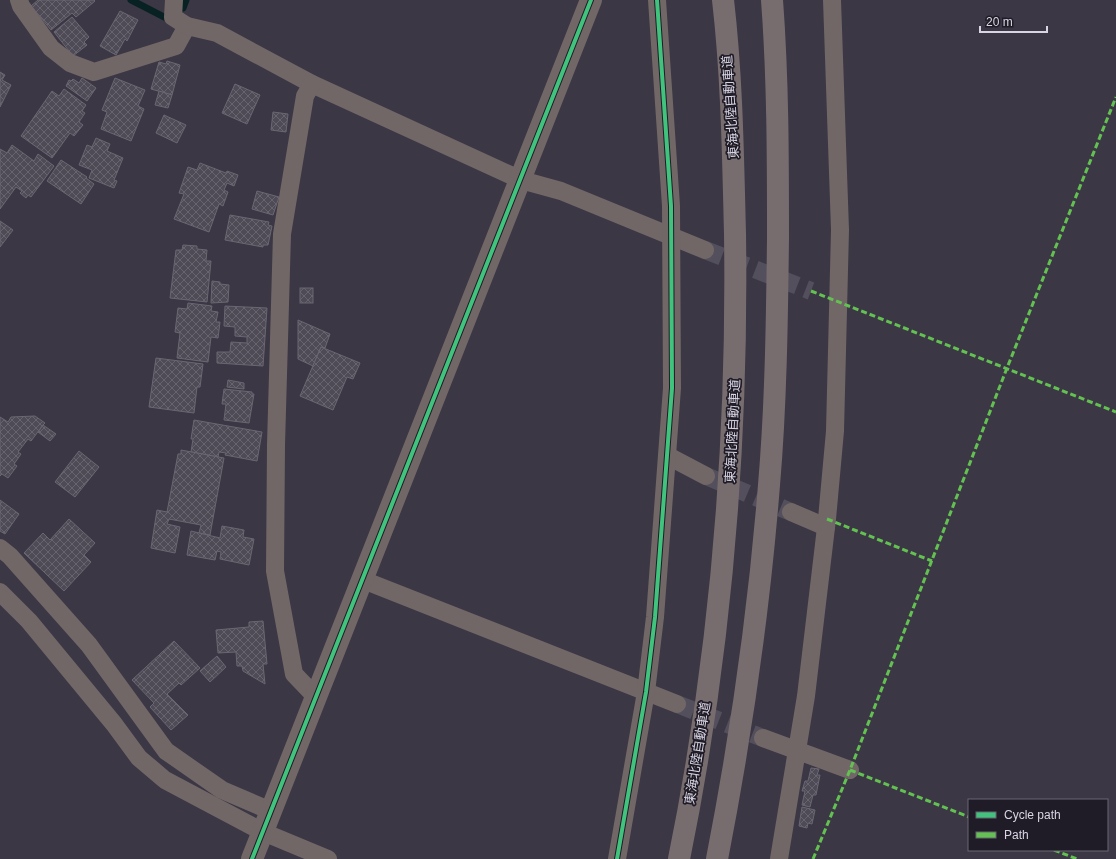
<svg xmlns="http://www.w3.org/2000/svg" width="1116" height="859" font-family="Helvetica,'Noto Sans JP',sans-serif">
	<defs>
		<pattern id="building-cross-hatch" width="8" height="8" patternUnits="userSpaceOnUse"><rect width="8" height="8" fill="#4f4b56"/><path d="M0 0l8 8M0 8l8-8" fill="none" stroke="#68646e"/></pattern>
	</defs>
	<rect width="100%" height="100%" fill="#3b3744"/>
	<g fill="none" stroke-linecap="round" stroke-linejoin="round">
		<!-- stream -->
		<g stroke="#082123" stroke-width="7">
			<path d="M131,0L166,18"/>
			<path d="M183,8L186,0"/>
		</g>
	</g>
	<!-- building -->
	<g fill="url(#building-cross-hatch)" stroke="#6a6772">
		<path d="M38,0H94L95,1L76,17L72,13L51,30L31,6Z"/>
		<path d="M120,11L138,20L127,41L125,39L116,55L100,46Z"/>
		<path d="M72,17L89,37L84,42L87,45L73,56L54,32Z"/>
		<path d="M167,61L180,65L172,95L151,89L159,62L166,64Z"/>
		<path d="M0,72L5,75L2,80L11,85L0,107Z"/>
		<path d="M82,78L96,88L87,101L66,86L69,80L71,81L73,79L79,83Z"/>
		<path d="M115,78L145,90L138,106L144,109L131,141L101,129L107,112L102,110Z"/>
		<path d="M235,84L260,95L247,124L222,113Z"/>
		<path d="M64,89L86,105L82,111L85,113L79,122L83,125L74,136L70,133L52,158L21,136L52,91L59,96Z"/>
		<path d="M159,91L172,95L168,108L155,105Z"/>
		<path d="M273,112L288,114L286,132L271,130Z"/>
		<path d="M164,115L186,125L177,143L156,133Z"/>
		<path d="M96,138L110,144L107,151L123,158L114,180L117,181L114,188L89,178L92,170L79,165L87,145L92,147Z"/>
		<path d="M12,145L34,161L38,154L54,166L31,197L28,195L26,198L20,193L22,191L16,187L0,209V149L7,153Z"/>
		<path d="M61,160L87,177L86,178L94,184L81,204L47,181Z"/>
		<path d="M200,163L226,173L227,171L238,175L234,186L227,183L224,190L228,192L223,206L219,204L209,232L174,219L184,194L179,193L188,167L197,170Z"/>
		<path d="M257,191L279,197L273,215L252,209Z"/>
		<path d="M230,215L269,222L268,225L272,226L268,245H263V247L225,240Z"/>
		<path d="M0,221L13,230L0,247Z"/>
		<path d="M183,245L197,246V249L207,250L206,261H211L207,302L170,298L176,250H182Z"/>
		<path d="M212,281L220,282V284L229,285L228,302L211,303Z"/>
		<rect x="300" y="288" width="13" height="15"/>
		<path d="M188,303L212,306L211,311L218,312L216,322H220L218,338L211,337L208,362L177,358L180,333L175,332L178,308L187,309Z"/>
		<path d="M225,306L267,308L263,366L217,363V352H230L231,342L247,343V337L235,336V327L224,326Z"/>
		<path d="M298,320L330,334L325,348L321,347L313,366L298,359Z"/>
		<path d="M321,347L360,363L353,379L347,377L333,410L300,396Z"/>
		<path d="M156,358L203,364L200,387H197L194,413L149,407Z"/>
		<path d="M228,380L244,383V389L227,387Z"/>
		<path d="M224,389L252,392V394H254L249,423L224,420L226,404H222Z"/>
		<path d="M35,416L45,423L43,425L31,441L28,439L18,452L21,454L14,464L17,466L8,478L2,474L0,476V417L8,422L11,417Z"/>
		<path d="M194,420L262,432L257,461L225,455L226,453L219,452L218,457L191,452L193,439H191Z"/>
		<path d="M43,425L56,434L50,441L38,432Z"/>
		<path d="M181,450L224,458L210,535L199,533L201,525L169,519L167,524L180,527L175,553L151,548L157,510L167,512L178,454H181Z"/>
		<path d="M79,451L99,467L75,497L55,482Z"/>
		<path d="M0,500L19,514L5,534L0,531Z"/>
		<path d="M69,519L95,543L84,555L91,562L64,591L24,553L43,533L50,540Z"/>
		<path d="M222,526L244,530L243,537L254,539L249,565L220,559L221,552L217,551L215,560L187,555L191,531L220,538Z"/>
		<path d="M263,621L267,664H263L265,684L243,671L242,666H237L236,652L218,653L216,630L249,627V622Z"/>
		<path d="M174,641L200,668L181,685L179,683L167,694L188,715L171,730L150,707L154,703L132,680Z"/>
		<path d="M217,656L226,667L210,682L200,671Z"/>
		<path d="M811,768L819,769L817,775H820L816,795H813L810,807L802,805L805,791H802L805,781H808Z"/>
		<path d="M802,807L815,810L812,824L808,823L807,828L799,826Z"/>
	</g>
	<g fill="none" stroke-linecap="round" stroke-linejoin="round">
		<!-- minor-tunnel -->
		<g stroke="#534f5c" stroke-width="18" stroke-dasharray="18 9" stroke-linecap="butt">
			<path d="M705,250L811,291"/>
			<path d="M706,476L791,512"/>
			<path d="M677,704L763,738"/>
		</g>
		<!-- minor -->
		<g stroke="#716767" stroke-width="18">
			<path d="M19,0L21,6L51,48L70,63L94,72L176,46L187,26"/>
			<path d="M174,0L173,17L187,26L217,33L312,84L521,180L561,191L705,250"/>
			<path d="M312,84L305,96L282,234L276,445L275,571L294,674L316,697"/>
			<path d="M668,456L706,476"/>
			<path d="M791,512L826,527"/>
			<path d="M0,548L10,556L89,645L166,751L222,790L271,811"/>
			<path d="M363,580L677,704"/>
			<path d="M0,592L29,621L114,724L139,758L165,780L263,832L328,859"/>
			<path d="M763,738L850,770"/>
			<path d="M617,859L646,692L655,617L672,388L671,206L657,0"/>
			<path d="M779,859L806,696L827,519L835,431L840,230L832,0"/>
		</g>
		<!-- tertiary -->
		<path stroke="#716767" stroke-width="22" d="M252,859L591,0"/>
		<!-- motorway -->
		<g stroke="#776d6f" stroke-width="22">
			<path d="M679,859C721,653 738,444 735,234C733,156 732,77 723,0"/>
			<path d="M717,859C741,736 759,611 769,485C776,403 777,321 778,238C778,159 778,79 772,0"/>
		</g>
		<!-- quiet -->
		<g stroke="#63c152" stroke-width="3" stroke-dasharray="6 3" stroke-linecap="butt">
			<path d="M811,291L1116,412"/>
			<path d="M827,519L932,561"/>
			<path d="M850,770L969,817"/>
			<path d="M1054,850L1077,859"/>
			<path d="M813,859L850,770L1007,368L1116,97"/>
		</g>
		<!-- cycleway casing -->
		<g stroke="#201c27" stroke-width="6">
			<g id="cycleway">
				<path d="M252,859L591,0"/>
				<path d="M617,859L646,692L655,617L672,388L671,206L657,0"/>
			</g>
		</g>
		<!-- cycleway -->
		<use href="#cycleway" stroke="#40c37c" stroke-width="4"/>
	</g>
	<g text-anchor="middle" stroke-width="3.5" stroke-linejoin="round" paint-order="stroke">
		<!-- street labels -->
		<g font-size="13" fill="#dad5e3" stroke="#201c27">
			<text transform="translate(730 107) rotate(-94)" y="5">東海北陸自動車道</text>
			<text transform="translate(732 431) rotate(-87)" y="5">東海北陸自動車道</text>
			<text transform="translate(697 753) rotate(-81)" y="5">東海北陸自動車道</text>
		</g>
	</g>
	<!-- legend -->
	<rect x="968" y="799" width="140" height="52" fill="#201c27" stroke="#6a6672"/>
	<rect x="976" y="812" width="20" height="6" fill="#40c37c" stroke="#6a6672"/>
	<text x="1004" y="819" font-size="12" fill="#dad5e3">Cycle path</text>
	<rect x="976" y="832" width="20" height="6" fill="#63c152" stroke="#6a6672"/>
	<text x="1004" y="839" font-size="12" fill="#dad5e3">Path</text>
	<!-- scale -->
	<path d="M980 26v6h67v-6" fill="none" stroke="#dad5e3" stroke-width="2"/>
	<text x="986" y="26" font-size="12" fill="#dad5e3" stroke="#201c27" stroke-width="3" paint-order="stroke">20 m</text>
</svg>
